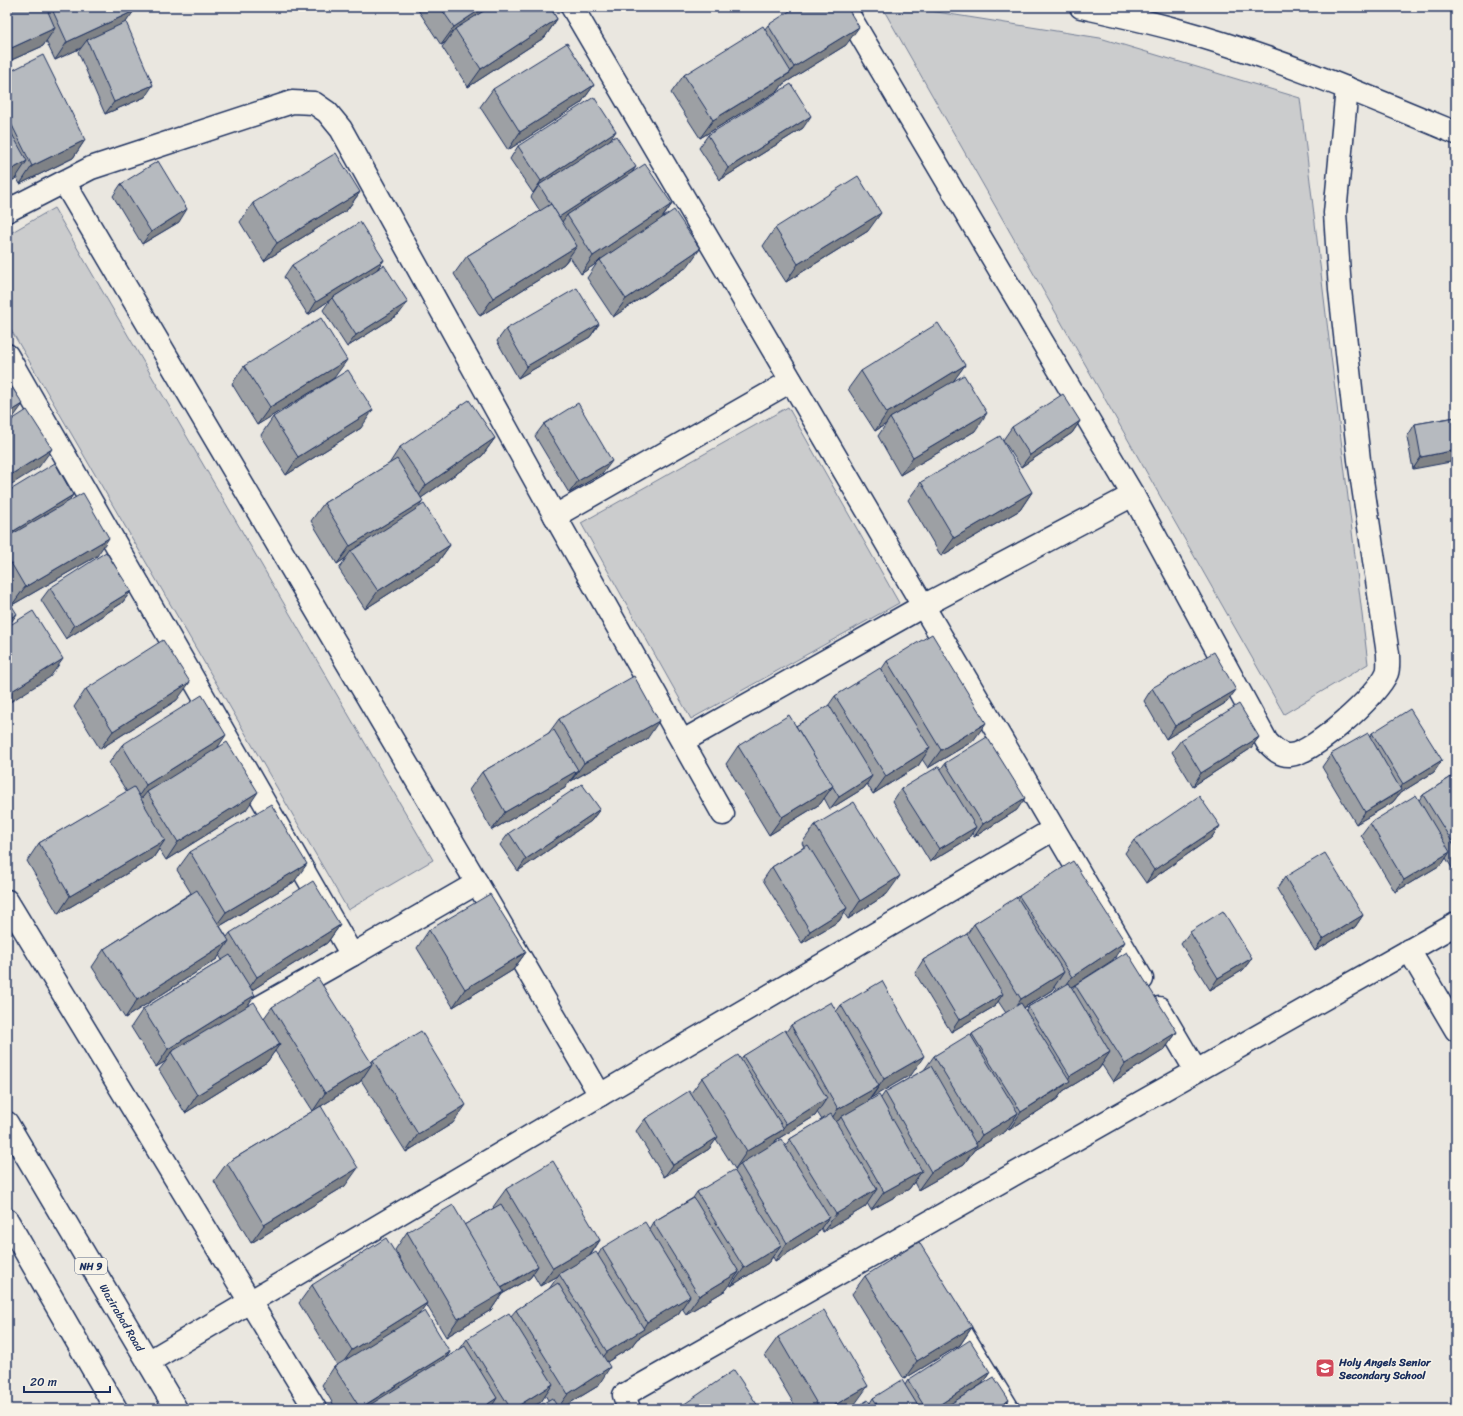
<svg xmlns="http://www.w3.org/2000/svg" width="1463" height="1416" font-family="Sriracha,sans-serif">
	<rect width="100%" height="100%" fill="#eae7e0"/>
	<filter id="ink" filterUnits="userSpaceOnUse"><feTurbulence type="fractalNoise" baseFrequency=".025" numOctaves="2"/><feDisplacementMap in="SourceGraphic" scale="8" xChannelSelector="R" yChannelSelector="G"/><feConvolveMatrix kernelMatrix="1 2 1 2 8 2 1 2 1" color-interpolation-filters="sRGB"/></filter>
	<g filter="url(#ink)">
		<!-- green -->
		<g fill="#cbcccd" stroke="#737e96">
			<path d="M882,7H905L1100,38L1300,98L1368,664L1284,714Z"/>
			<path d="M54,208L433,860L348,910L7,323V235Z"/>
			<path d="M788,407L899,603L691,719L581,523Z"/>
		</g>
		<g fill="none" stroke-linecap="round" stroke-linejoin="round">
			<!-- minor casing -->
			<g stroke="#1b2f5e" stroke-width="25">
				<g id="minor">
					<path d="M572,7L1142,979"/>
					<path d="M844,7L1133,495L1267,742C1273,748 1280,756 1290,755C1314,753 1378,695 1387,673C1389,668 1388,660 1388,654L1359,460L1340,290L1335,213L1347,88"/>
					<path d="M1081,7C1113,14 1146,21 1178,30C1273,56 1365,95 1456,133"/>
					<path d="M64,182L477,883L600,1095"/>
					<path d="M7,211L91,168L292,102L314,103L327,112L341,129L555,516L723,814"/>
					<path d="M7,355L352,955L477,883"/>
					<path d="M555,516L791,381"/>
					<path d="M683,741L923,606L1133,495"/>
					<path d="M7,901L315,1409"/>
					<path d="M1409,950L1456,1030"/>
					<path d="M260,1007L352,955"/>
					<path d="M1159,1008L1196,1071"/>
					<path d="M949,1313L1008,1409"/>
					<path d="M148,1362L600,1095L1054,829"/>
					<path d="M629,1409L624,1395L1456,924"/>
				</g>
			</g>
			<!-- highway casing -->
			<g stroke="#1b2f5e" stroke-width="25">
				<g id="highway">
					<path id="s1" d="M7,1123L176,1409"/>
					<path d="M7,1220L116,1409"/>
				</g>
			</g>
			<!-- minor -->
			<use href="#minor" stroke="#f7f3e8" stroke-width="22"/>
			<!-- highway -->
			<use href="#highway" stroke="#f7f3e8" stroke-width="22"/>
		</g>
		<!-- wall -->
		<g fill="#9da0a4" stroke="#1b2f5e" fill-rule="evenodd">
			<path d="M7,7H140L133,10L126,22L145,97L105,114L78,52L81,48L55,60L46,41L43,46L7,62Z"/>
			<path d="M416,7H550L557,19L545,37L468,87L442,47L446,42L441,45Z"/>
			<path d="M768,25L846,45L783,84L779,90L700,138L671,93L684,75L765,29Z"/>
			<path d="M7,73L85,140L73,158L20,184L16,177L15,179L7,183Z"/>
			<path d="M594,85L581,103L508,150L480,107L493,89Z"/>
			<path d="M803,128L720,180L699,148L708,135Z"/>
			<path d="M616,131L610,139L632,172L672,204L663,217L687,267L613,317L587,278L597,263L581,274L570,257L564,264L480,316L454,274L467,256L540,211L531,197L535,191L533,193L510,159L518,146Z"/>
			<path d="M121,184L179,222L142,244L113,196Z"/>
			<path d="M360,192L347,210L264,261L240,222L253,203Z"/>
			<path d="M775,228L868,231L786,282L763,246Z"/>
			<path d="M384,260L377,270L399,314L347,347L323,310L330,300L308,315L284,277L292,265Z"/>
			<path d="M599,324L590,337L518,378L497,341L506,329Z"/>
			<path d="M965,365L953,381L975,431L900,475L878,436L886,424L875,431L848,389L861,371Z"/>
			<path d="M244,366L334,378L257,425L232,384Z"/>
			<path d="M273,417L361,428L286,475L261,435Z"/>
			<path d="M1456,417L1413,469L1407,437L1415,424Z"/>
			<path d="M1080,421L1072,433L1021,467L1003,440L1012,427Z"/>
			<path d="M544,424L603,473L569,493L535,436Z"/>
			<path d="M495,438L482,456L421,498L419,508L450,545L437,563L365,609L339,569L346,558L337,564L311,521L324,503L389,464L400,447Z"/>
			<path d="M921,482L1032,492L1020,510L941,556L908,500Z"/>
			<path d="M7,492L73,495L68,501L97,556L12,605L7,596Z"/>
			<path d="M50,588L131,591L122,603L66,639L41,600Z"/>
			<path d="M887,661L973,741L928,768L922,759L918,766L873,794L867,784L864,788L830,809L824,798L820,804L769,835L726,764L738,746L796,726L828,706L835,696L881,670Z"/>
			<path d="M1152,688L1227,702L1166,739L1144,701Z"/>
			<path d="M86,689L177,700L100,749L74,707Z"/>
			<path d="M559,719L647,739L571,781L570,780L565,788L492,830L469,790L482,772L548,734Z"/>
			<path d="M1372,733L1442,760L1434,772L1400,793L1393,802L1356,824L1322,767L1331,754L1370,736Z"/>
			<path d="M1259,737L1250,749L1193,786L1172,752L1181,740Z"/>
			<path d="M122,745L217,748L246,810L166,860L159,849L153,858L58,914L27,861L39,843L127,792L109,763Z"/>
			<path d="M945,763L1017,810L974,837L972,833L968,839L930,862L893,801L901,789L941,769Z"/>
			<path d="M1456,774V872L1455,873L1446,858L1442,864L1395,892L1361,835L1370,823L1419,800L1423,795Z"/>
			<path d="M600,809L591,821L518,871L500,845L509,833Z"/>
			<path d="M815,825L887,894L848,919L844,913L839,921L802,943L763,880L772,867L804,847L802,843Z"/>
			<path d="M1220,826L1211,838L1146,883L1125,853L1134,840Z"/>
			<path d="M190,852L294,882L220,926L227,937L230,933L340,925L327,943L252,990L246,1007L264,1018L272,1007L371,1063L373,1060L453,1123L406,1152L361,1080L360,1082L321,1106L345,1186L251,1243L214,1181L227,1163L313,1111L275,1051L267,1062L185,1113L159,1070L166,1061L156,1067L131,1027L143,1009L222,960L219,955L217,959L125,1018L92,967L104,949L191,893L177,870Z"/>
			<path d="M1285,877L1363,915L1355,927L1315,951L1277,889Z"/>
			<path d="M1019,896L1113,960L1071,987L1072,989L1075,985L1177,1032L1164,1050L1113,1082L1102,1065L1098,1070L1063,1091L1057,1099L1009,1130L1007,1128L1006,1131L974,1150L964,1164L918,1190L914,1182L909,1189L871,1210L867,1203L865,1207L823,1232L821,1228L816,1235L775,1261L773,1257L768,1263L731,1286L730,1284L726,1290L686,1314L682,1308L678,1314L637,1339L631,1347L607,1362L598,1386L560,1409L548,1400L545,1395L541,1402L529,1409H336L322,1385L334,1367L337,1365L299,1303L312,1285L410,1277L395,1250L407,1232L464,1225L494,1208L493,1207L506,1189L600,1240L590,1256L598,1255L602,1248L649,1229L653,1222L693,1198L697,1192L735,1171L737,1168L735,1169L716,1139L709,1149L664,1177L636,1131L645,1119L691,1093L702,1078L741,1059L743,1056L786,1032L791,1025L836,1012L841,1005L912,1074L871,1097L869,1101L881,1098L885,1092L924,1070L934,1056L971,1036L972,1034L1006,1013L998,1001L995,1006L951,1032L915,973L923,960L967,934L974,924L1017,898ZM1054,987L1056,990L1028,1007L1026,1011L1024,1008L1052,990ZM817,1112L822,1120L790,1139L785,1146L774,1144L776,1140L815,1116ZM533,1274L540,1286L558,1276L549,1289L516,1310L511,1316L467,1339L460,1349L446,1358L450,1352L418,1315L426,1304L446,1337L491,1310L502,1294L530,1278Z"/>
			<path d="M429,930L526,952L513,970L453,1007L417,948Z"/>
			<path d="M1190,932L1252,958L1243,970L1210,990L1181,944Z"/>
			<path d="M865,1276L972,1327L960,1345L904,1379L852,1294Z"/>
			<path d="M778,1337L855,1404L846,1409H797L765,1355Z"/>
			<path d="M990,1372L982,1384L1009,1400L1006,1405L1009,1409H853L870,1403L873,1398L905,1385L908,1380Z"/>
			<path d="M683,1405L760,1409H680Z"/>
		</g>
		<!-- shaded-wall -->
		<g fill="#7f8286" stroke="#1b2f5e">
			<path d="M129,7H140L124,14Z"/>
			<path d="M484,7H499L455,29L446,42L441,45L454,27Z"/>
			<path d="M134,11L121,29L87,40L81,48L55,60L67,42Z"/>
			<path d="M557,19L545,37L468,87L481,69Z"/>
			<path d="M859,27L846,45L783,84L779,90L700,138L713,120L790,73L794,67Z"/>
			<path d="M55,28L43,46L7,62V50Z"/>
			<path d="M153,85L145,97L105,114L114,102Z"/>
			<path d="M594,85L581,103L508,150L520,132Z"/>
			<path d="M811,116L803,128L720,180L728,168Z"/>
			<path d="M616,131L608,143L539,185L535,191L533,193L541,181Z"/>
			<path d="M85,140L73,158L20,184L32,166Z"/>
			<path d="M27,161L15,179L7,183V172Z"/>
			<path d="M636,167L627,179L567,215L562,222L551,229L559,217Z"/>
			<path d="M360,192L347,210L264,261L277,243Z"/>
			<path d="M672,204L659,222L600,260L597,263L581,274L593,256Z"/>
			<path d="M187,209L179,222L142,244L151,232Z"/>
			<path d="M881,213L868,231L786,282L798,264Z"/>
			<path d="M577,246L564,264L480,316L493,298Z"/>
			<path d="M700,249L687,267L613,317L626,299Z"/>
			<path d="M384,260L375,272L332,298L330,300L308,315L316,302Z"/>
			<path d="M408,302L399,314L347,347L356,335Z"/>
			<path d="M599,324L590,337L518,378L527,366Z"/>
			<path d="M347,360L334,378L257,425L270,407Z"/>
			<path d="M965,365L952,383L890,418L886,424L875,431L887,413Z"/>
			<path d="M23,404L10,422L7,424V414Z"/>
			<path d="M373,410L361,428L286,475L298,457Z"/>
			<path d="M987,413L975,431L900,475L913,457Z"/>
			<path d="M1080,421L1072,433L1021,467L1030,455Z"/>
			<path d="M495,438L482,456L414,503L426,485Z"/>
			<path d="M52,449L39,467L7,487V477Z"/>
			<path d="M1456,450V461L1413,469L1421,457Z"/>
			<path d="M612,461L603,473L569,493L578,481Z"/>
			<path d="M1032,492L1020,510L941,556L954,538Z"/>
			<path d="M73,495L64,507L7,542V535Z"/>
			<path d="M423,501L411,519L351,551L346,558L337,564L350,546Z"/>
			<path d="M109,538L97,556L12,605L25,587Z"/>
			<path d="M450,545L437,563L365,609L378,591Z"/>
			<path d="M131,591L122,603L66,639L74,626Z"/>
			<path d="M17,614L7,628V620Z"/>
			<path d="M63,659L50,677L7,704V694Z"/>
			<path d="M190,682L177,700L100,749L113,731Z"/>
			<path d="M1236,690L1227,702L1166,739L1175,726Z"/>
			<path d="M659,721L647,739L571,781L584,763Z"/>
			<path d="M986,723L973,741L928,768L941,750Z"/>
			<path d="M226,735L214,753L147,792L143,797L134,803L146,785Z"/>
			<path d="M1259,737L1250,749L1193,786L1201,773Z"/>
			<path d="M930,748L918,766L873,794L886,776Z"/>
			<path d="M1442,760L1434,772L1400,793L1393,802L1356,824L1365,812L1397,793L1403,784Z"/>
			<path d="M578,770L565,788L492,830L505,812Z"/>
			<path d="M872,776L864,788L830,809L839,797Z"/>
			<path d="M833,786L820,804L769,835L782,817Z"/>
			<path d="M258,792L246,810L166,860L178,842Z"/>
			<path d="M1025,798L1017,810L974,837L983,824Z"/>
			<path d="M600,809L591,821L518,871L526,859Z"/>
			<path d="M1220,826L1211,838L1146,883L1154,870Z"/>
			<path d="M976,827L968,839L930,862L939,849Z"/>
			<path d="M165,840L153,858L58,914L70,896Z"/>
			<path d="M1450,852L1442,864L1395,892L1404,880Z"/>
			<path d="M307,864L294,882L213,930L226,912Z"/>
			<path d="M900,876L887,894L848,919L860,901Z"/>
			<path d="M847,908L839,921L802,943L810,931Z"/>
			<path d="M1363,915L1355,927L1315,951L1323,939Z"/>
			<path d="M340,925L327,943L244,995L257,977Z"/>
			<path d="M229,941L217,959L125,1018L137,1000Z"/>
			<path d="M1125,942L1113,960L1059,995L1072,977Z"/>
			<path d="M526,952L513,970L453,1007L465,989Z"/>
			<path d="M1252,958L1243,970L1210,990L1218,978Z"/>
			<path d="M1064,972L1052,990L1009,1017L1021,999Z"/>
			<path d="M1003,994L995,1006L951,1032L959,1020Z"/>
			<path d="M255,995L242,1013L171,1052L166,1061L156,1067L168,1049Z"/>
			<path d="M1177,1032L1164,1050L1113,1082L1125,1064Z"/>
			<path d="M280,1044L267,1062L185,1113L197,1095Z"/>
			<path d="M1110,1052L1098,1070L1063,1091L1057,1099L1009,1130L1021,1112L1065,1085L1070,1076Z"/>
			<path d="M924,1056L912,1074L871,1098L884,1079Z"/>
			<path d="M372,1064L360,1082L313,1111L325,1093Z"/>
			<path d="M879,1086L866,1104L841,1117L839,1120L826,1127L838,1109Z"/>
			<path d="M827,1098L815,1116L776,1140L772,1147L740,1164L737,1168L735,1169L747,1151L781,1131L786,1124Z"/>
			<path d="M466,1105L453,1123L406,1152L418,1134Z"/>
			<path d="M1018,1113L1006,1131L974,1150L964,1164L918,1190L931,1172L973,1148L982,1135Z"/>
			<path d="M718,1137L709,1149L664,1177L673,1165Z"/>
			<path d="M358,1168L345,1186L251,1243L264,1225Z"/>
			<path d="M922,1171L909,1189L871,1210L884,1192Z"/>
			<path d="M877,1189L865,1207L823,1232L836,1214Z"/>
			<path d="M829,1217L816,1235L775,1261L787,1243Z"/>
			<path d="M600,1240L588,1258L559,1274L558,1276L540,1286L553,1268Z"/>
			<path d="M781,1245L768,1263L731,1286L744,1268Z"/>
			<path d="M538,1266L530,1278L502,1294L491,1310L446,1337L458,1319L500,1289Z"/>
			<path d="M739,1272L726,1290L686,1314L699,1296Z"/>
			<path d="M690,1296L678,1314L637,1339L631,1347L594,1370L607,1352L642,1330L647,1322Z"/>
			<path d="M427,1303L414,1321L339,1368L352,1350Z"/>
			<path d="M972,1327L960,1345L904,1379L917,1361Z"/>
			<path d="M450,1352L437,1370L368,1406L366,1409H359Z"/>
			<path d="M610,1367L598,1386L560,1409H557L568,1394Z"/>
			<path d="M990,1372L982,1384L943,1409H933Z"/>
			<path d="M553,1384L541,1402L529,1409H513Z"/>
			<path d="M868,1386L855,1404L846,1409H828Z"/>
			<path d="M497,1398L490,1409H480Z"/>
			<path d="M1009,1400L1003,1409H995Z"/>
		</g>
		<!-- building -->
		<g fill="#b6babf" stroke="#1b2f5e">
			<path d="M7,7H46L55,28L7,50Z"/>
			<path d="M51,7H132L134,11L67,42Z"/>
			<path d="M440,7H484L454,27Z"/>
			<path d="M490,7H550L557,19L481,69L455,29Z"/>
			<path d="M796,7H847L859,27L794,67L768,25Z"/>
			<path d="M126,22L153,85L114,102L87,40Z"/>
			<path d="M763,26L791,72L713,120L684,75Z"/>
			<path d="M567,43L594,85L520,132L493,89Z"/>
			<path d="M43,55L85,140L32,166L7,115V73Z"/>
			<path d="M791,84L811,116L728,168L708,135Z"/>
			<path d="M594,97L616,131L541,181L518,146Z"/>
			<path d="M7,125L27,161L7,172Z"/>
			<path d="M616,136L636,167L559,217L539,185Z"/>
			<path d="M336,153L360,192L277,243L253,203Z"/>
			<path d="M158,161L187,209L151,232L121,184Z"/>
			<path d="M645,164L672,204L593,256L567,215Z"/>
			<path d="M858,176L881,213L798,264L775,228Z"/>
			<path d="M551,204L577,246L493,298L467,256Z"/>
			<path d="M674,210L700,249L626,299L600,260Z"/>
			<path d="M360,222L384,260L316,302L292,265Z"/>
			<path d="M384,265L408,302L356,335L332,298Z"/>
			<path d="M577,288L599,324L527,366L506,329Z"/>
			<path d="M321,318L347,360L270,407L244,366Z"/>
			<path d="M938,323L965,365L887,413L861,371Z"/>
			<path d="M348,370L373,410L298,457L273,417Z"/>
			<path d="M964,375L987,413L913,457L890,418Z"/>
			<path d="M7,380L23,404L7,414Z"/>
			<path d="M1063,394L1080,421L1030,455L1012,427Z"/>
			<path d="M469,400L495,438L426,485L400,447Z"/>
			<path d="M578,403L612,461L578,481L544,424Z"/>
			<path d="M27,410L52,449L7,477V423Z"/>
			<path d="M1456,417V450L1421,457L1415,424Z"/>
			<path d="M1000,436L1032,492L954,538L921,482Z"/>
			<path d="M397,459L423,501L350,546L324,503Z"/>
			<path d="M55,463L73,495L7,535V492Z"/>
			<path d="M83,493L109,538L25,587L7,556V537Z"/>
			<path d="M424,504L450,545L378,591L351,551Z"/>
			<path d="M106,552L131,591L74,626L50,588Z"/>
			<path d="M7,598L17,614L7,620Z"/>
			<path d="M33,611L63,659L7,694V627Z"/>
			<path d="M932,634L986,723L941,750L887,661Z"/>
			<path d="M163,640L190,682L113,731L86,689Z"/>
			<path d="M1214,652L1236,690L1175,726L1152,688Z"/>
			<path d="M880,668L930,748L886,776L835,696Z"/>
			<path d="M634,676L659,721L584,763L559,719Z"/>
			<path d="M202,695L226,735L146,785L122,745Z"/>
			<path d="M1239,704L1259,737L1201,773L1181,740Z"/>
			<path d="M829,705L872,776L839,797L796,726Z"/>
			<path d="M1410,709L1442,760L1403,784L1372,733Z"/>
			<path d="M789,715L833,786L782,817L738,746Z"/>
			<path d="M554,730L578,770L505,812L482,772Z"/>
			<path d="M1368,733L1401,790L1365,812L1331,754Z"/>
			<path d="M987,737L1025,798L983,824L945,763Z"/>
			<path d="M227,742L258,792L178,842L147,792Z"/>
			<path d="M939,766L976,827L939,849L901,789Z"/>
			<path d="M1456,774V848L1423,795Z"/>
			<path d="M582,784L600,809L526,859L509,833Z"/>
			<path d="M134,787L165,840L70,896L39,843Z"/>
			<path d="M1416,795L1450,852L1404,880L1370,823Z"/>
			<path d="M1199,796L1220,826L1154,870L1134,840Z"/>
			<path d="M854,802L900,876L860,901L815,825Z"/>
			<path d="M271,804L307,864L226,912L190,852Z"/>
			<path d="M808,845L847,908L810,931L772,867Z"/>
			<path d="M1325,853L1363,915L1323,939L1285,877Z"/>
			<path d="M1073,861L1125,942L1072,977L1019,896Z"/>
			<path d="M313,881L340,925L257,977L230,933Z"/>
			<path d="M197,890L229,941L137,1000L104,949Z"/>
			<path d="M490,894L526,952L465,989L429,930Z"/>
			<path d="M1017,897L1064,972L1021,999L974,924Z"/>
			<path d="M1223,911L1252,958L1218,978L1190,932Z"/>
			<path d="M967,934L1003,994L959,1020L923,960Z"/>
			<path d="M1127,952L1177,1032L1125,1064L1075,985Z"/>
			<path d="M230,955L255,995L168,1049L143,1009Z"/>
			<path d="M318,978L372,1064L325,1093L272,1007Z"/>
			<path d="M882,981L924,1056L884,1079L841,1005Z"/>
			<path d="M1069,983L1110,1052L1070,1076L1028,1007Z"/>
			<path d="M254,1002L280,1044L197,1095L171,1052Z"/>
			<path d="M831,1002L879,1086L838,1109L791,1025Z"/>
			<path d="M1021,1003L1070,1081L1021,1112L972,1034Z"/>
			<path d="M785,1030L827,1098L786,1124L743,1056Z"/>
			<path d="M421,1031L466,1105L418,1134L373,1060Z"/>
			<path d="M970,1034L1018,1113L982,1135L934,1056Z"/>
			<path d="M738,1055L784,1129L747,1151L702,1078Z"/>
			<path d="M931,1066L977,1146L931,1172L885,1092Z"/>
			<path d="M689,1091L718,1137L673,1165L645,1119Z"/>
			<path d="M879,1095L922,1171L884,1192L841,1117Z"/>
			<path d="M321,1106L358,1168L264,1225L227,1163Z"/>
			<path d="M831,1114L877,1189L836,1214L790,1139Z"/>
			<path d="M781,1139L829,1217L787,1243L740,1164Z"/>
			<path d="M553,1161L600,1240L553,1268L506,1189Z"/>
			<path d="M734,1170L781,1245L744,1268L697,1192Z"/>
			<path d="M694,1198L739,1272L699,1296L653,1222Z"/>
			<path d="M501,1204L538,1266L501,1288L464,1225Z"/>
			<path d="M453,1205L504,1292L458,1319L407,1232Z"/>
			<path d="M645,1222L690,1296L647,1322L602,1248Z"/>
			<path d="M386,1238L427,1303L352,1350L312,1285Z"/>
			<path d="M919,1242L972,1327L917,1361L865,1276Z"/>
			<path d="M596,1252L644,1329L607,1352L559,1274Z"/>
			<path d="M558,1283L610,1367L568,1394L516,1310Z"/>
			<path d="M824,1310L868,1386L828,1409H820L778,1337Z"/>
			<path d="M425,1311L450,1352L360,1408L334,1367Z"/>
			<path d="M509,1313L553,1384L513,1409H511L467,1339Z"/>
			<path d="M970,1340L990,1372L933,1409H926L908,1380Z"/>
			<path d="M465,1346L497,1398L480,1409H370L368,1406Z"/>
			<path d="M734,1370L760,1409H686L683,1405Z"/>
			<path d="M994,1377L1009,1400L995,1409H942Z"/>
			<path d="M902,1380L920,1409H880L873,1398Z"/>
			<path d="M552,1398L559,1409H534Z"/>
			<path d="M868,1400L873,1409H853Z"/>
			<path d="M1006,1404L1009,1409H999Z"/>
			<path d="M1456,1405V1409H1449Z"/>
		</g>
	</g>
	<!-- icons -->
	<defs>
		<g id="school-square" transform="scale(1)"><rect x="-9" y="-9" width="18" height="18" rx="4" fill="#d1495b" stroke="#f7f3e8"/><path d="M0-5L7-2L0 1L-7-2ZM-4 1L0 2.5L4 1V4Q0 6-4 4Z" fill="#fff"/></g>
	</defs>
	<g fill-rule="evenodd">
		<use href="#school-square" x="1325" y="1368"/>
	</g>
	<g text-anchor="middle" stroke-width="3" stroke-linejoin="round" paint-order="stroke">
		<!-- shield labels -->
		<rect fill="#f7f3e8" stroke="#5d6a87" stroke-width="1" x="75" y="1258" width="32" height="16" rx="3"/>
		<g font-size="10" font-weight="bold" fill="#1b2f5e">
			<text x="91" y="1270">NH 9</text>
		</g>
		<!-- street labels -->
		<g font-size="11" fill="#1b2f5e" stroke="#f7f3e8">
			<text dy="4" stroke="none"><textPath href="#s1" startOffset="226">Wazirabad Road</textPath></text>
		</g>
		<!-- poi labels -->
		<g font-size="11" font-weight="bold" fill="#1b2f5e" stroke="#f7f3e8" text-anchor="start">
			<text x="1339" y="1366">Holy Angels Senior<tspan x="1339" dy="13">Secondary School</tspan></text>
		</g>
	</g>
	<!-- margin -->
	<rect width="1463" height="1416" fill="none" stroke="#f7f3e8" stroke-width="24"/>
	<rect x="12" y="12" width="1439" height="1392" fill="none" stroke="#1b2f5e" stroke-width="1.5" filter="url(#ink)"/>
	<!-- scale -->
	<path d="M24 1386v6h86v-6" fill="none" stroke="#1b2f5e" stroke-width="2"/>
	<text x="30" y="1386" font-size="12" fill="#1b2f5e" stroke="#f7f3e8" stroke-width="3" paint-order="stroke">20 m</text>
</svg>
